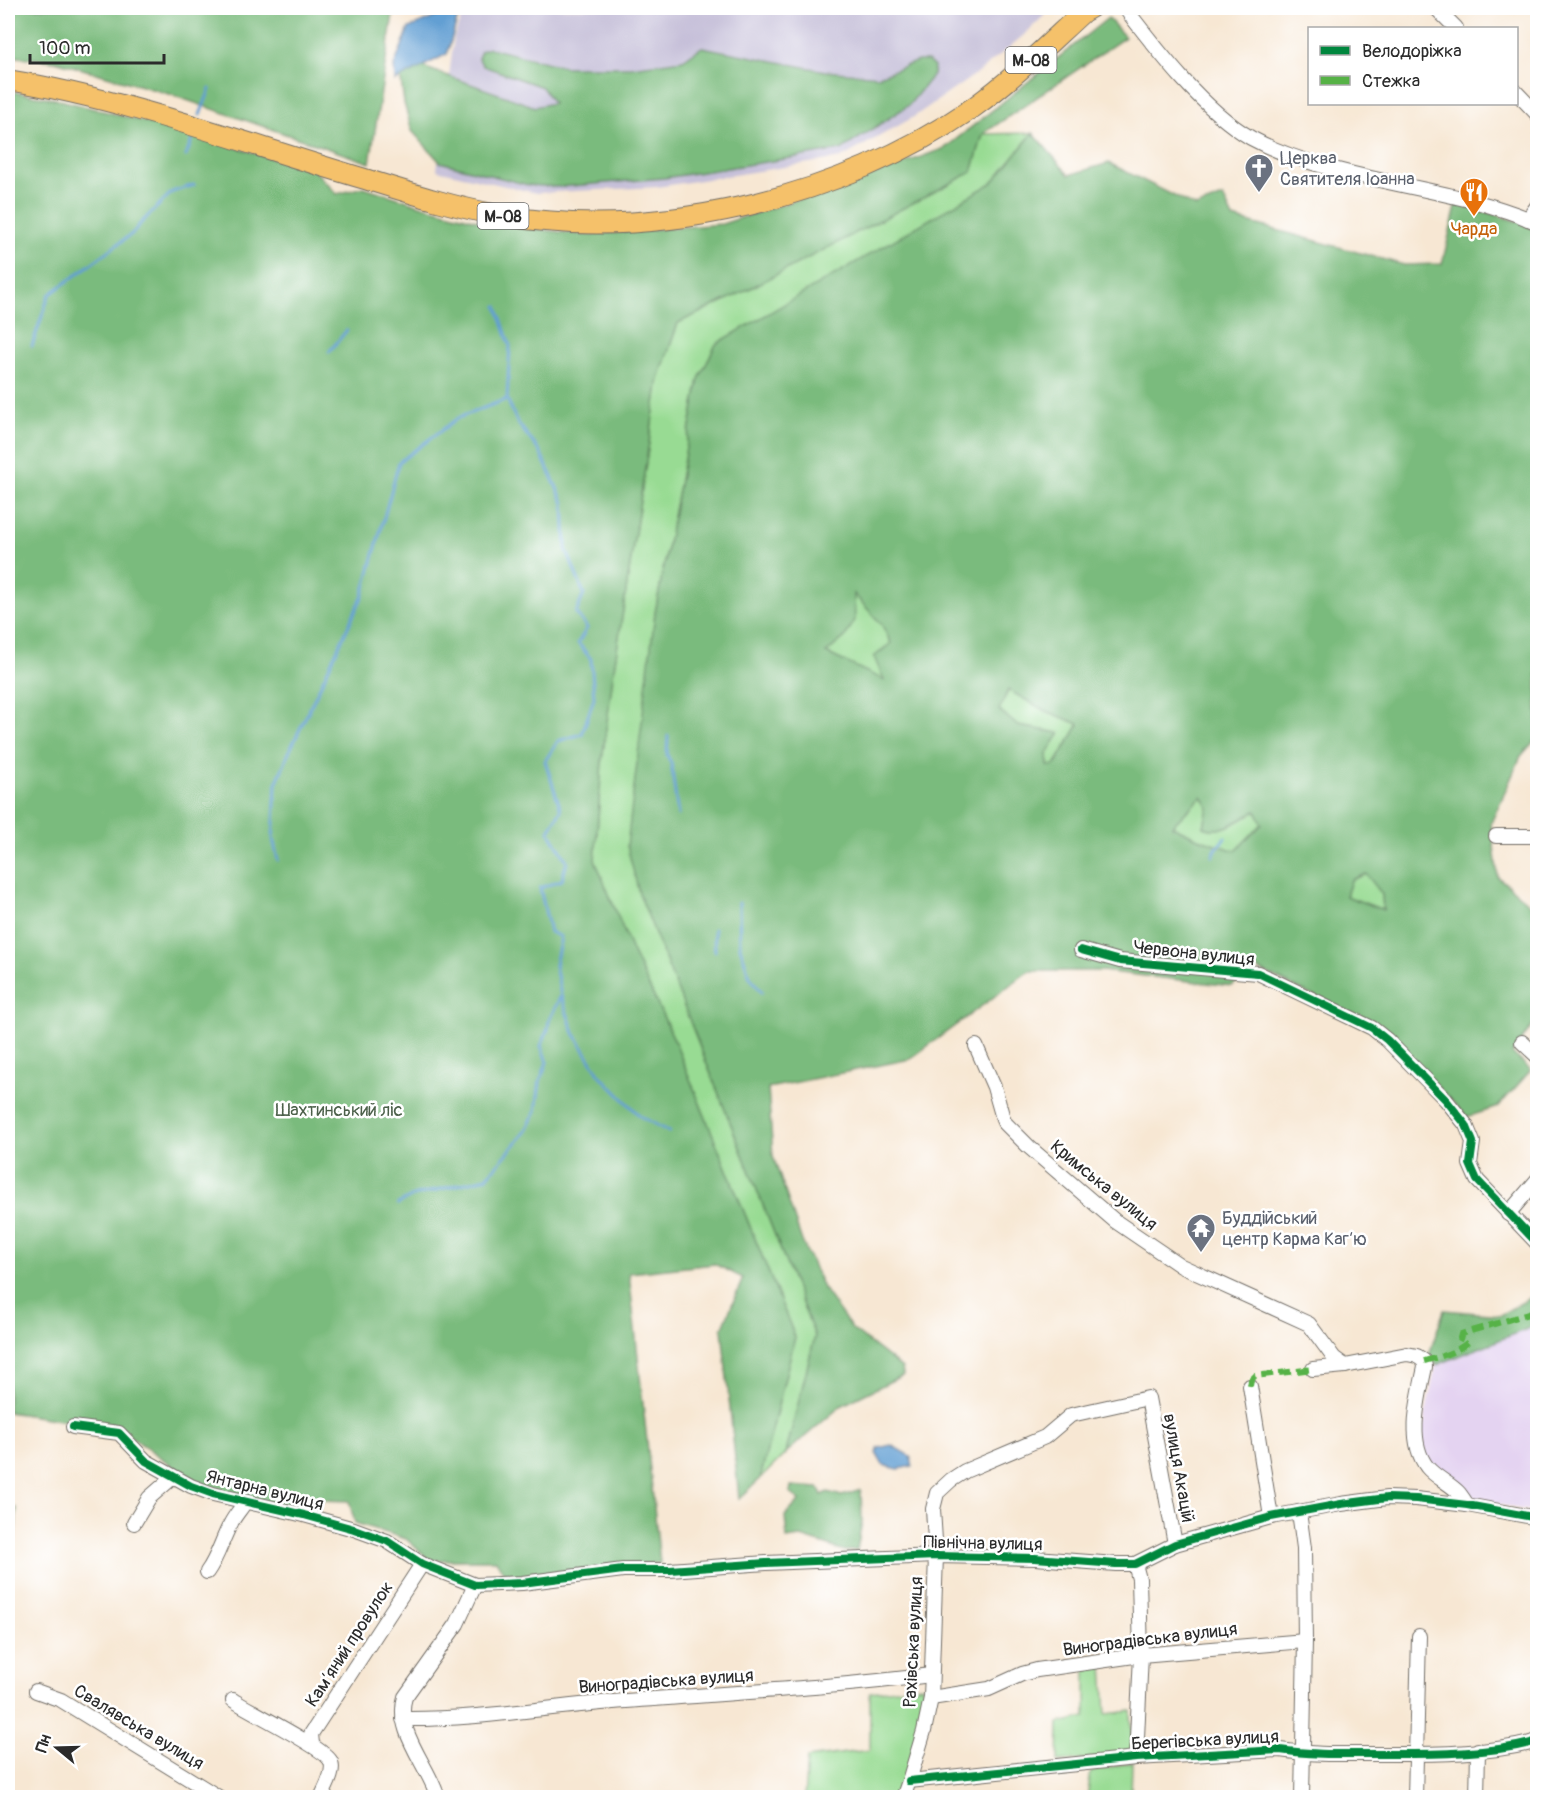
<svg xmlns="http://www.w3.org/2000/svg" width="1545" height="1805" font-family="Pangolin,sans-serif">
	<rect width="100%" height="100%" fill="#fff"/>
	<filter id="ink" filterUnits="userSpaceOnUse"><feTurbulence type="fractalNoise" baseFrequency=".0167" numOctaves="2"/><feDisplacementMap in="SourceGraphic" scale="12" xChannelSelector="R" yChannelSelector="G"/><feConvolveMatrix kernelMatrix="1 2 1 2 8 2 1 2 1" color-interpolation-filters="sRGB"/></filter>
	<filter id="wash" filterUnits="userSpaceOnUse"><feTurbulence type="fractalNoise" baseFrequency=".008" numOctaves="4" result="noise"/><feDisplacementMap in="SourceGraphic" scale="24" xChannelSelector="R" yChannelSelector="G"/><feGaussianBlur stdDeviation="1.35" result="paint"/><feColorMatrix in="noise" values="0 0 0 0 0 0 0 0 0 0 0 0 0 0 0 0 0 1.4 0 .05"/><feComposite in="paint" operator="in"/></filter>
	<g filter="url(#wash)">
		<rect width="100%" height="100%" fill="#f7e7d3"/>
		<!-- built -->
		<path fill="#e4d3f1" d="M1537,1325V1513L1470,1498L1426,1460L1422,1442L1425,1416L1436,1365Z"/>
		<!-- industrial -->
		<path fill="#c6c0d9" d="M465,8H1052L1024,35L979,72L912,118L841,158L657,187L536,193L437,170L454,37Z"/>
		<!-- green -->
		<g fill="#98db93" stroke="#62835f" stroke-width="1.5">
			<path d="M1033,133L992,183L717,344L699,379L655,613L639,893L815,1336L786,1453L760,1479L795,1337L672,1035L632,951L595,860L602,761L613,675L659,378L678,323L745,291L972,172L983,134Z"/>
			<path d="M854,593L882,625L891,643L885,681L826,653L845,637Z"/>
			<path d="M1009,690L1044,710L1079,724L1055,766H1048L1047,753L1059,733L1018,726L998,710Z"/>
			<path d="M1202,796L1208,807L1204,827C1222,835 1241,819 1256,811L1262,824L1235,851L1198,838L1172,826Z"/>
			<path d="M1367,874L1382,894L1383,910L1346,896L1351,880Z"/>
			<path d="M1086,1665H1103L1106,1714L1131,1711L1132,1756L1058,1762L1059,1723L1086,1717Z"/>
			<path d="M922,1686L926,1696L904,1781L897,1797L804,1798L807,1758L870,1750V1692Z"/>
			<path d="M1132,1762L1131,1797L1087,1798L1091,1772Z"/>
		</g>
		<!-- forest -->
		<g fill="#7abb7d" stroke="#527354" stroke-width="1.5" fill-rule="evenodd">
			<path d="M8,8H394L370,163L169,94L55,61L8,56Z"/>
			<path d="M1108,18L1125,37L983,134L972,172L745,291L678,323L659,378L613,675L602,761L595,860L632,951L672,1035L795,1337L760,1479L739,1499L722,1329L743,1278L715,1264L629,1273L660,1563L614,1566L507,1578L496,1560H430L406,1539L355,1523L349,1501L320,1500L317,1515L204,1488L120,1429L8,1412V91L56,99L161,126L314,170L337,194L364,187L420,205L488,223L585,235L722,224L870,176L945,148Z"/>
			<path d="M702,47L825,71L879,76L918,61H928L934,67L933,75L909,105L841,150L664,178L559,187L528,185L440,162L412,131L404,103L398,58L535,107L553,103L542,87L483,66L478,58L481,51L489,48L565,67H631L683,60Z"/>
			<path d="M1033,133L1069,175L1109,163L1196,207L1223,197L1233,218L1404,265L1442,264L1457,203L1519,222L1537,230V738L1521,756L1491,823L1498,877L1537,910L1538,1018L1512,1053L1531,1070L1498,1107L1467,1117L1382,1029L1255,968L1232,986L1102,971H1029L910,1059L768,1088L773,1156L802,1241L823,1288L852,1329L902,1368L903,1375L841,1406L786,1453L815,1336L639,893L627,846L655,613L699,379L716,344L992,183ZM854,594L882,625L891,643L874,657L884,680L826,653L845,637L855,620ZM1008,690L1044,710L1079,724L1055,765L1048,766L1047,753L1060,733L1018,726L999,710ZM1202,796L1208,807L1204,827C1221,835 1240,819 1256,811L1262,824L1235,851L1198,838L1172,826ZM1366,874L1382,894L1383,910L1346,896L1351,880Z"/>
			<path d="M1537,1294V1325L1436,1365L1429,1355L1444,1310L1500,1315Z"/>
			<path d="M791,1486L819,1488L822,1495L828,1492L842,1496L861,1490L862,1521L857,1550L845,1551L801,1537L787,1539L785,1516L800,1500L790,1493Z"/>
			<path d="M8,1508H17L12,1567L8,1570Z"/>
		</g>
		<!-- water -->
		<g fill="#629fd3" stroke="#46657f" stroke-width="1.5">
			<path d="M454,9L458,17L447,54L395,81L394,66L409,28Z"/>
			<path d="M891,1445L910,1456L913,1466L898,1469L883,1465L876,1453L879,1448Z"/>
		</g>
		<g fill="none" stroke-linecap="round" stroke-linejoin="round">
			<!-- stream -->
			<g stroke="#629fd3" stroke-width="3">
				<path d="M200,115L210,89"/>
				<path d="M186,156L193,137"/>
				<path d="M32,346L49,295L133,233L140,224L172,192L194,185"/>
				<path d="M329,352L347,330"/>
				<path d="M668,736L667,755L671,763L678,815"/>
				<path d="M1213,856L1216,849L1225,838"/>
				<path d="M278,860L273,839L276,784L290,750L363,595L399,462L458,418L507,399"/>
				<path d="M739,903L740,947L750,977L762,992"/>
				<path d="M714,929L715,951"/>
				<path d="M561,996L574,1033L600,1075L640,1116L669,1132"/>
				<path d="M398,1204L413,1196L486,1178L524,1134L536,1111L540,1081L547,1062L541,1046L548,1029L549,1020L561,996L555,965L561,937L550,932L540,888L562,880L567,861L549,831L561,810L545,761L558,741L582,734L594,698L591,659L578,643L587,628L576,613L584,594L566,549L564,503L540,452L517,422L507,399L510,346L497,306"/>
			</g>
		</g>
	</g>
	<g filter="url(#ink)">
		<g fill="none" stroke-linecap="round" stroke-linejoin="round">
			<!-- minor casing -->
			<g stroke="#726d66" stroke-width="16">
				<g id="minor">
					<path d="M1125,8C1157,50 1204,111 1251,138C1273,150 1298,159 1323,166C1394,187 1469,193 1538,223"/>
					<path d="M1436,8L1456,28"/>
					<path d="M1516,92L1538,115"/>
					<path d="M1528,219L1538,205"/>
					<path d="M1496,836H1538"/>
					<path d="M1081,950L1120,961L1258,973L1372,1028L1387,1040L1446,1100L1466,1125L1473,1142L1470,1164L1477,1180L1538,1244"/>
					<path d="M1522,1042L1538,1057"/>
					<path d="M976,1046L994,1087L1004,1122L1029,1147L1115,1221L1181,1266L1309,1324L1334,1358L1345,1366"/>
					<path d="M1508,1214L1538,1179"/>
					<path d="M1313,1369L1345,1366L1407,1354L1417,1356L1424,1361L1425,1367C1419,1397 1406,1440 1427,1467C1436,1478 1450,1483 1459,1493C1462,1497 1465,1501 1467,1505"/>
					<path d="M1250,1386L1271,1517"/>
					<path d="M73,1427L119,1433L146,1461L191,1486L213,1494L304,1515L354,1529L387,1541L422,1564L475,1585L522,1583L623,1570H670L766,1563L936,1556L1035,1558L1116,1564H1135L1175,1544L1271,1517L1341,1504L1387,1498L1416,1499L1467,1505L1538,1518"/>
					<path d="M1299,1512L1304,1548L1305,1641L1302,1798"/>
					<path d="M134,1523L149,1498L173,1477"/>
					<path d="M1135,1564L1139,1579L1141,1655L1136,1758"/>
					<path d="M207,1572C218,1557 222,1539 231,1523C235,1515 241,1509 245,1502"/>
					<path d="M36,1691L61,1700L220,1798"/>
					<path d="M931,1698L989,1689L1022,1674L1037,1670L1141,1655L1305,1641"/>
					<path d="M233,1700C249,1711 327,1749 331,1762C335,1773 325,1788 321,1798"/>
					<path d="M403,1719C478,1720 552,1706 626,1701C728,1693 830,1688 931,1675"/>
					<path d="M312,1744L311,1734L422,1564"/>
					<path d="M909,1781L1136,1758L1280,1750C1312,1755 1344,1754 1377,1754C1427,1754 1489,1755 1538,1741"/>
					<path d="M438,1798C429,1766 394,1731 405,1697L457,1624L475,1585"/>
					<path d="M903,1798L909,1781L924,1731L931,1698L936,1556L933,1509L937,1493L951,1480L965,1471L1045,1437L1071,1415L1148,1398L1175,1544"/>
					<path d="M1415,1798L1419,1636"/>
					<path d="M1477,1798L1478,1750"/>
				</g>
			</g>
			<!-- highway casing -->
			<g stroke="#726d66" stroke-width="22">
				<path id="highway" d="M8,80C130,100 246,144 365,179C407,192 450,206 493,214C653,244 841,199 974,107C1013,79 1048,44 1083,12L1090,8"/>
			</g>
			<!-- minor -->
			<use href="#minor" stroke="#fff" stroke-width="14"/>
			<!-- highway -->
			<use href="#highway" stroke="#f5c16b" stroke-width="20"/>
			<!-- quiet -->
			<g stroke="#56b246" stroke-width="6" stroke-dasharray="12 6" stroke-linecap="butt">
				<path d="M1424,1361C1439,1357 1456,1353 1468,1342L1460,1338L1461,1334L1538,1311"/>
				<path d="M1250,1386L1251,1380L1255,1376L1313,1369"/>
			</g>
			<!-- cycleway casing -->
			<g stroke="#fff" stroke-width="11">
				<g id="cycleway">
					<path d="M1081,950L1120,961L1258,973L1372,1028L1387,1040L1446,1100L1466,1125L1473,1142L1470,1164L1477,1180L1538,1244"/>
					<path d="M73,1427L119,1433L146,1461L191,1486L213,1494L304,1515L354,1529L387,1541L422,1564L475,1585L522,1583L623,1570H670L766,1563L936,1556L1035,1558L1116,1564H1135L1175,1544L1271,1517L1341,1504L1387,1498L1416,1499L1467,1505L1538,1518"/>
					<path d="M909,1781L1136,1758L1280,1750C1312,1755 1344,1754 1377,1754C1427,1754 1489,1755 1538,1741"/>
				</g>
			</g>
			<!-- cycleway -->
			<use href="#cycleway" stroke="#00873e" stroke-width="8"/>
		</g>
	</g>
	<!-- icons -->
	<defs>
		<g id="church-pin" transform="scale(1.5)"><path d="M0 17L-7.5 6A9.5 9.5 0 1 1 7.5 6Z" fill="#6b7280" stroke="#fff"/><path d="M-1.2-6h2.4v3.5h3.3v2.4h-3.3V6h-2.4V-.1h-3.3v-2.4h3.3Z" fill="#fff"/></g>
		<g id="restaurant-pin" transform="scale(1.5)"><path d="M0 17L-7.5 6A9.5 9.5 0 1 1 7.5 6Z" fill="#e8710a" stroke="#fff"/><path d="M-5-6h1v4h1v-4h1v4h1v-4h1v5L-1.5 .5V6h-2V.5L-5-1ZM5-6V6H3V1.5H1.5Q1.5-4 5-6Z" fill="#fff"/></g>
		<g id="temple-pin" transform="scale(1.5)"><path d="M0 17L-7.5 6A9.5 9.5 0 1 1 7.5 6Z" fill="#6b7280" stroke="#fff"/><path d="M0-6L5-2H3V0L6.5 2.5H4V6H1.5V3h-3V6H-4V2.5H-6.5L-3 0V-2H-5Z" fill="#fff"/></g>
	</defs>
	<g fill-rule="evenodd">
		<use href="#church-pin" x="1259" y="168"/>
		<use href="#restaurant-pin" x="1474" y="192"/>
		<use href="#temple-pin" x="1201" y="1228"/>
	</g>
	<g text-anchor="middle" stroke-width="5" stroke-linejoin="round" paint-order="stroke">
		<!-- shield labels -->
		<g fill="#fff" stroke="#6b6b6b" stroke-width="1.5">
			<rect x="1005.5" y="47" width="51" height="26" rx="4.5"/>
			<rect x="477.5" y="203" width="51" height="26" rx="4.5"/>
		</g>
		<g font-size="16" font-weight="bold" fill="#2b2b2b">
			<text x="1031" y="66">М-08</text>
			<text x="503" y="222">М-08</text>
		</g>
		<!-- worship labels -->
		<g font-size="18" fill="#5b616d" stroke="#fff" text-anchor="start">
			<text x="1280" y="164">Церква<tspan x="1280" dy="21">Святителя Іоанна</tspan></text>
			<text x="1222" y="1224">Буддійський<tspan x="1222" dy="21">центр Карма Кагʼю</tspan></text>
		</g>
		<!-- food labels -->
		<g font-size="18" fill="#c56008" stroke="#fff">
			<text x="1474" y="235">Чарда</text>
		</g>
		<!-- street labels -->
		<g font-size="18" fill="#2b2b2b" stroke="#fff">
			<text transform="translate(1194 953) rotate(6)" y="6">Червона вулиця</text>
			<text transform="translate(1104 1185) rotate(39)" y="6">Кримська вулиця</text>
			<text transform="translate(1179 1468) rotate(80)" y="6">вулиця Акацій</text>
			<text transform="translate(265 1490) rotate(14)" y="6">Янтарна вулиця</text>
			<text transform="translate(983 1543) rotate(1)" y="6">Північна вулиця</text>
			<text transform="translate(1150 1639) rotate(-7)" y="6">Виноградівська вулиця</text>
			<text transform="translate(913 1642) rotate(-87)" y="6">Рахівська вулиця</text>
			<text transform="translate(349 1644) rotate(-57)" y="6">Камʼяний провулок</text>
			<text transform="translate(666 1681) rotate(-4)" y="6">Виноградівська вулиця</text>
			<text transform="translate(139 1727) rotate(31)" y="6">Свалявська вулиця</text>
			<text transform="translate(1205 1740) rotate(-3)" y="6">Берегівська вулиця</text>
		</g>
		<!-- park labels -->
		<g font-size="18" fill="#4c604a" stroke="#fff">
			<text x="339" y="1116">Шахтинський ліс</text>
		</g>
	</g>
	<!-- margin -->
	<rect width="1545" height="1805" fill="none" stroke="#fff" stroke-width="30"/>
	<!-- legend -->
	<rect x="1308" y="27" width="210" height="78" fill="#ffffff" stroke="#aaaaaa" stroke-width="1.5"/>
	<rect x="1320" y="46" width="30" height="9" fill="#00873e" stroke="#aaaaaa" stroke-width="1.5"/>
	<text x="1362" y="57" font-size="18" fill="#2b2b2b">Велодоріжка</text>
	<rect x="1320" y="76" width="30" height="9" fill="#56b246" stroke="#aaaaaa" stroke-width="1.5"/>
	<text x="1362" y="87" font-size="18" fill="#2b2b2b">Стежка</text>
	<!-- north arrow -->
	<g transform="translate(57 1748) rotate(289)" stroke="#ffffff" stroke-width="4.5" paint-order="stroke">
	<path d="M0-4.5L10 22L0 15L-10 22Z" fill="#2b2b2b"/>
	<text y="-9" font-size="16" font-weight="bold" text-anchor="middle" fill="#2b2b2b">Пн</text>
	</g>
	<!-- scale -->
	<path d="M30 54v9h134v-9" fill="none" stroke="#2b2b2b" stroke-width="3"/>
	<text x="39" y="54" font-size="18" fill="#2b2b2b" stroke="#ffffff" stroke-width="4.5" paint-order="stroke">100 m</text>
</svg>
